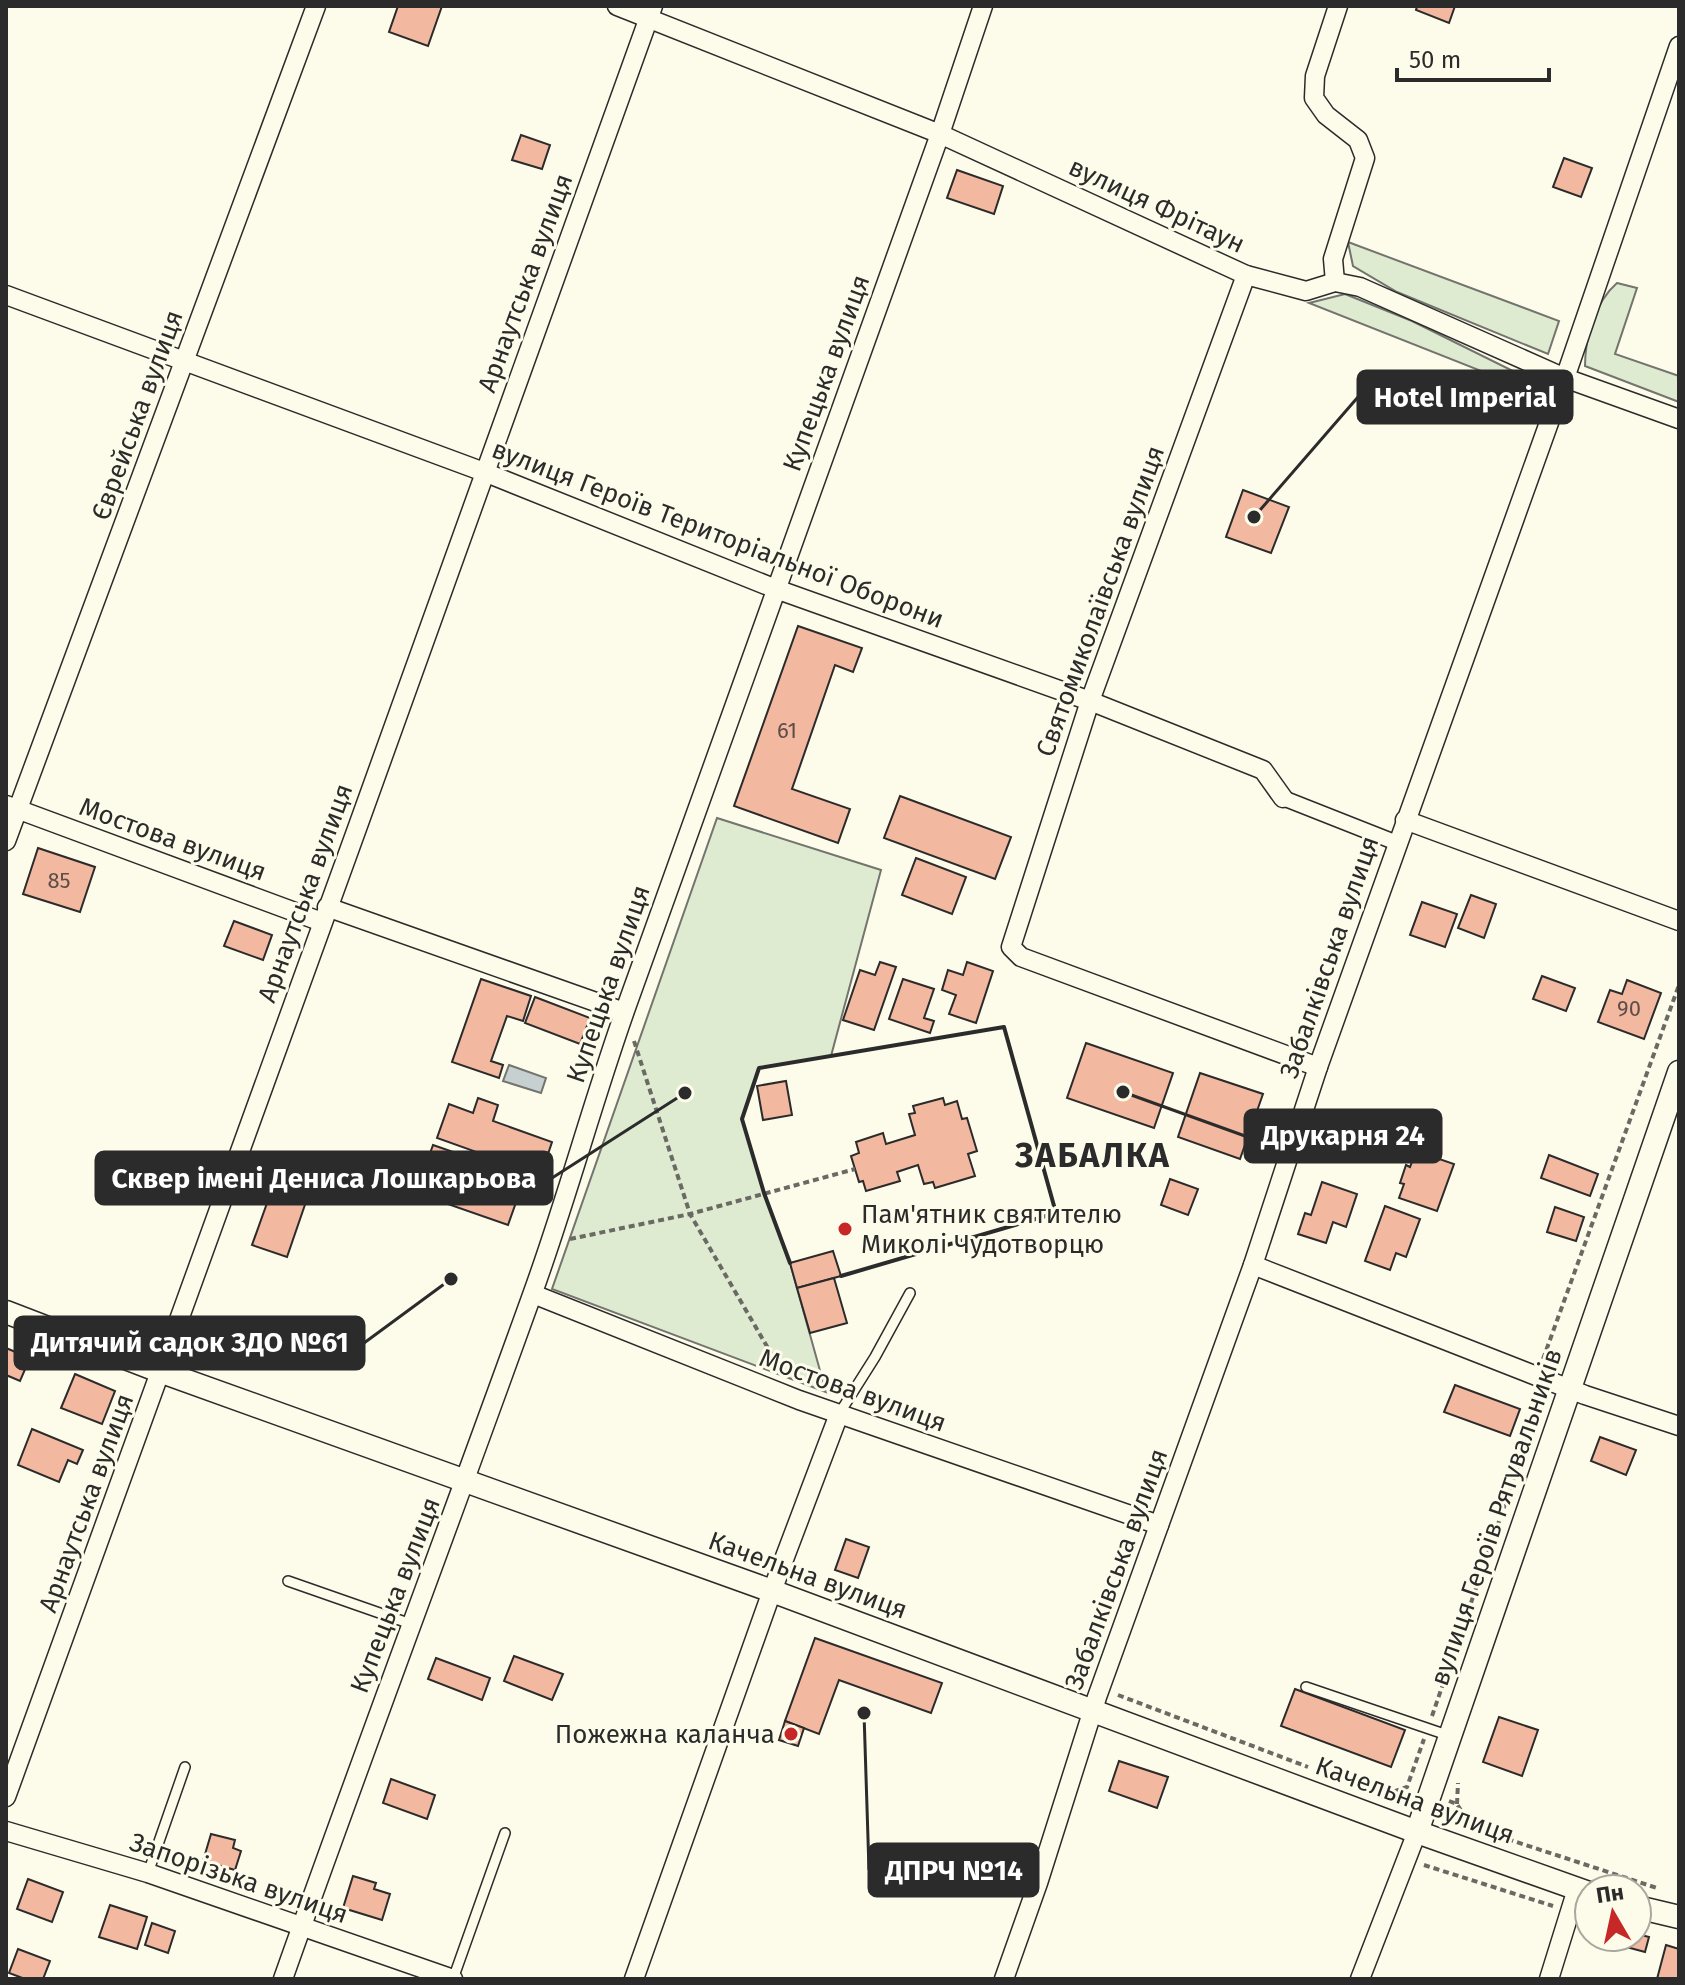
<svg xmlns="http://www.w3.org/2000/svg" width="1685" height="1985" font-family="'Fira Sans',sans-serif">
	<rect width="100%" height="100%" fill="#fdfbea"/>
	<!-- green -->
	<g fill="#deebd1" stroke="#74746e" stroke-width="2">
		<path d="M1348,242L1559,321L1548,354L1397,292L1353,266Z"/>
		<path d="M1617,283L1637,288L1615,354L1679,376V402L1585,366C1585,338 1595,302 1617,283Z"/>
		<path d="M1345,294L1412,321L1517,373L1524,388L1309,303Z"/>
		<path d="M717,818L881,870L831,1056L759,1068L742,1119L764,1193L790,1263L826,1392L552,1289Z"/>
	</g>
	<!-- water -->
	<path fill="#c7d0d0" stroke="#74746e" stroke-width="2" d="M509,1065L546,1078L541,1093L503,1081Z"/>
	<!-- building -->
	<g fill="#f2b8a0" stroke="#2b2b2b" stroke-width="2">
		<path d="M398,6H442L428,46L389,32Z"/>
		<path d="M1417,6H1455L1449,23L1416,10Z"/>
		<path d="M521,135L550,145L542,169L512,160Z"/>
		<path d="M1564,158L1592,168L1581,197L1553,187Z"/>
		<path d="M957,170L1003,186L994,214L947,198Z"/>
		<path d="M1243,490L1289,507L1271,553L1226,537Z"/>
		<path d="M798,626L862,648L853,672L835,665L792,789L850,809L838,843L734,806Z"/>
		<path d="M900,796L1011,837L995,879L884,838Z"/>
		<path d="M38,848L95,867L80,912L23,894Z"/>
		<path d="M916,858L966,877L952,914L902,895Z"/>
		<path d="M1471,895L1496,904L1484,938L1458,928Z"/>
		<path d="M1422,902L1457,914L1445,947L1410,935Z"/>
		<path d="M234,921L272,935L263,960L224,946Z"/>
		<path d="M880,962L896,967L874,1030L843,1020L860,970L875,975Z"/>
		<path d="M967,962L993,971L976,1023L949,1014L956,995L942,990L948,970L963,975Z"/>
		<path d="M1542,976L1575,988L1566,1011L1533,999Z"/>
		<path d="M481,979L531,996L523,1021L507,1016L491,1061L503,1065L499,1078L452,1062Z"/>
		<path d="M903,979L934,989L924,1018L934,1021L930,1033L889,1019Z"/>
		<path d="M1627,980L1661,993L1644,1039L1598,1022L1610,990L1622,994Z"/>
		<path d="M535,997L590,1018L580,1044L525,1023Z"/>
		<path d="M1086,1043L1173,1073L1154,1128L1067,1098Z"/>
		<path d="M1200,1073L1263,1094L1240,1159L1178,1137Z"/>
		<path d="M786,1081L792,1115L763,1120L757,1086Z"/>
		<path d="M478,1098L498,1105L493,1121L552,1142L541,1175L437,1138L449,1104L473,1113Z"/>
		<path d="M943,1098L945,1105L957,1101L962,1119L967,1118L977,1151L968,1154L975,1176L935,1188L933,1182L924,1184L918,1165L897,1172L900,1181L866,1191L863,1181L859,1182L851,1156L859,1153L856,1142L883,1133L886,1144L915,1135L909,1114L915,1113L913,1106Z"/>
		<path d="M433,1145L525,1177L508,1225L416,1193Z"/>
		<path d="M1416,1151L1454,1164L1437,1211L1399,1198L1404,1184L1400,1183L1406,1165L1410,1167Z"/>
		<path d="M1549,1155L1598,1174L1590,1196L1541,1178Z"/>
		<path d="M276,1178L310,1190L287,1257L252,1245Z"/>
		<path d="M1170,1179L1198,1189L1188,1215L1161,1205Z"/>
		<path d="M1322,1182L1357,1194L1346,1227L1333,1222L1326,1243L1298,1234L1305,1213L1311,1215Z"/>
		<path d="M1385,1206L1420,1219L1406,1257L1396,1253L1390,1270L1365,1261Z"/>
		<path d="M1555,1207L1584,1217L1576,1241L1547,1232Z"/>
		<path d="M833,1251L841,1276L797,1288L790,1263Z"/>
		<path d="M834,1278L847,1323L810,1333L797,1288Z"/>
		<path d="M6,1348L30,1358L20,1381L6,1375Z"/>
		<path d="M75,1374L115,1391L102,1424L61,1408Z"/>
		<path d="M1455,1385L1520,1409L1510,1436L1444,1412Z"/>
		<path d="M32,1429L83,1450L77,1464L68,1460L59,1482L18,1465Z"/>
		<path d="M1600,1437L1636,1450L1626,1475L1591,1461Z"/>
		<path d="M846,1539L869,1547L858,1578L835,1570Z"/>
		<path d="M815,1638L942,1683L931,1713L839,1680L819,1734L785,1721Z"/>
		<path d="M514,1656L563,1674L552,1700L504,1681Z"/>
		<path d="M436,1658L490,1678L482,1700L428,1679Z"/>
		<path d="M1295,1689L1405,1730L1391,1767L1281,1726Z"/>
		<path d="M1499,1717L1538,1730L1522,1776L1483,1762Z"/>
		<path d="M785,1721L804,1728L798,1746L779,1740Z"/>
		<path d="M1119,1761L1168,1777L1157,1808L1109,1791Z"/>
		<path d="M391,1779L435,1795L427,1819L383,1803Z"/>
		<path d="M211,1834L235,1840L233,1848L241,1851L235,1870L203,1861Z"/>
		<path d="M353,1876L376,1883L374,1889L390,1894L382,1920L343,1908Z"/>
		<path d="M28,1879L63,1892L52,1922L17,1909Z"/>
		<path d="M110,1905L147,1917L137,1949L99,1937Z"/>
		<path d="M152,1923L175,1931L168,1953L145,1945Z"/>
		<path d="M1637,1934L1649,1937L1645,1952L1619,1945L1621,1937H1637Z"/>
		<path d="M1666,1945L1679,1949V1979H1657Z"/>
		<path d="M18,1949L50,1961L43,1979H25L9,1973Z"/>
	</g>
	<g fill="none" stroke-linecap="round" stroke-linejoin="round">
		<!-- service casing -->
		<g stroke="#2b2b2b" stroke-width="12">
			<g id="service">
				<path d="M839,1414L875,1357L910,1293"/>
				<path d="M288,1581L411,1624"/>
				<path d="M1306,1687L1450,1736"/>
				<path d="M148,1873L185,1767"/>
				<path d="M453,1979L505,1833"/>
			</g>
		</g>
		<!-- pedestrian casing -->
		<g stroke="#2b2b2b" stroke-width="17">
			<path id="pedestrian" d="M1283,798L1397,843"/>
		</g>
		<!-- minor casing -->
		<g stroke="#2b2b2b" stroke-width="21">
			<g id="minor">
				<path d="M617,6L940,134L1246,275L1306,291L1335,282L1360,287L1565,378L1679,419"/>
				<path d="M1246,275L1090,701L1011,947L1021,957L1318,1067"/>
				<path d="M1335,282L1333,259L1365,158L1358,140L1326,115L1314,98L1315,76L1338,6"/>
				<path d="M6,295L484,472L776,589L1090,701L1263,770L1283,798"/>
				<path d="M6,805L322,922"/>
				<path d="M1405,820L1679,921"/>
				<path d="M6,841L316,6"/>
				<path d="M327,907L624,1012"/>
				<path d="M1253,1265L1585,1395L1679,1426"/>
				<path d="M533,1294L799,1400L1159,1525"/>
				<path d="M6,1797C225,1201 437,603 653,6"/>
				<path d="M6,1831L148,1873L453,1979"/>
				<path d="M283,1979C364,1750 450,1523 532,1295C567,1199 593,1100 627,1005C730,714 835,424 940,134L983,6"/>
				<path d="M634,1979L772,1591L839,1414"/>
				<path d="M1004,1979L1038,1883L1097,1697L1253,1265L1318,1067L1565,378L1679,46"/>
				<path d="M1360,1979L1417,1832"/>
				<path d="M1549,1979L1577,1889"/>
			</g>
		</g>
		<!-- tertiary casing -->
		<g stroke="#2b2b2b" stroke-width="25">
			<g id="tertiary">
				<path d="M6,1312L162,1372L772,1591L1417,1832L1589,1893"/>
				<path d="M1417,1832L1679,1072"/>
				<path d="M1637,1907L1679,1917"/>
			</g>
		</g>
		<!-- path -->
		<g stroke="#6a6964" stroke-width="4" stroke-dasharray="6 4" stroke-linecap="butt">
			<path d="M634,1041L690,1214L783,1374"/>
			<path d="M570,1239L690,1214L855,1169"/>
			<path d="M1543,1359L1679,985"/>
			<path d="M1118,1695L1308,1767"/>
			<path d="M1432,1716L1537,1411V1394"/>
			<path d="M1384,1795L1407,1787L1424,1739"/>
			<path d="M1449,1801L1457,1804L1469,1824L1482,1831"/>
			<path d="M1457,1804L1458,1783"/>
			<path d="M1498,1836L1657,1888"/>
			<path d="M1424,1865L1553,1906"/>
		</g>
		<!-- service -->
		<use href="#service" stroke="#fdfbea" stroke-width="9"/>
		<!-- pedestrian -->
		<use href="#pedestrian" stroke="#fdfbea" stroke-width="14"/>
		<!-- minor -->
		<use href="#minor" stroke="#fdfbea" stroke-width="18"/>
		<!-- tertiary -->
		<use href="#tertiary" stroke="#fdfbea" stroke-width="22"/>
		<!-- wall -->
		<path stroke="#2b2b2b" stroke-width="4" d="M790,1263L764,1193L742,1119L759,1068L1004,1027L1056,1213L841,1276"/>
	</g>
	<!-- markers -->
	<g fill="#c62828" stroke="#fdfbea" stroke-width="3">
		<circle cx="845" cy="1229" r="8"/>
		<circle cx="791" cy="1734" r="8"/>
	</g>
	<g text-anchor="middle" stroke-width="6" stroke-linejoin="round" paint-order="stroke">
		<!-- number labels -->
		<g font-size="22" fill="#5d4e48">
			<text x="787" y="738">61</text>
			<text x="59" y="888">85</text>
			<text x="1629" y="1016">90</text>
		</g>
		<!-- street labels -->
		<g font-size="26" fill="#2b2b2b" stroke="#fdfbea">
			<text transform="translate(1157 205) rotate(25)" y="9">вулиця Фрітаун</text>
			<text transform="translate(525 283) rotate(-70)" y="9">Арнаутська вулиця</text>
			<text transform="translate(826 373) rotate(-70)" y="9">Купецька вулиця</text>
			<text transform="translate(137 415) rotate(-70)" y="9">Єврейська вулиця</text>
			<text transform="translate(718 534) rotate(21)" y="9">вулиця Героїв Територіальної Оборони</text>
			<text transform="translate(1100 601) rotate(-70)" y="9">Святомиколаївська вулиця</text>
			<text transform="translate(173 839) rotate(20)" y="9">Мостова вулиця</text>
			<text transform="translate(305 893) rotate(-70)" y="9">Арнаутська вулиця</text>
			<text transform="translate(1329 957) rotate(-71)" y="9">Забалківська вулиця</text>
			<text transform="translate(608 984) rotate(-71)" y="9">Купецька вулиця</text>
			<text transform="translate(853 1390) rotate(20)" y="9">Мостова вулиця</text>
			<text transform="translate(86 1503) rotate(-70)" y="9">Арнаутська вулиця</text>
			<text transform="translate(1496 1517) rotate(-71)" y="9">вулиця Героїв Рятувальників</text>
			<text transform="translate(1116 1569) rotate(-70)" y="9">Забалківська вулиця</text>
			<text transform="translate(808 1575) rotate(20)" y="9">Качельна вулиця</text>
			<text transform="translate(395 1595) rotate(-69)" y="9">Купецька вулиця</text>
			<text transform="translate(1415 1800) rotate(20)" y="9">Качельна вулиця</text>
			<text transform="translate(239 1878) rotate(19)" y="9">Запорізька вулиця</text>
		</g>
		<!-- poi labels -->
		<g font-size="26" fill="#2b2b2b" stroke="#fdfbea" text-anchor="start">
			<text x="861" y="1223">Пам'ятник святителю<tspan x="861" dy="30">Миколі Чудотворцю</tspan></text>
			<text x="775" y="1743" text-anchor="end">Пожежна каланча</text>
		</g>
		<!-- district labels -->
		<g font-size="34" font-weight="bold" letter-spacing="2" fill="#2b2b2b" stroke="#fdfbea">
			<text x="1093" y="1167">ЗАБАЛКА</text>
		</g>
	</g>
	<!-- callouts -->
	<path fill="none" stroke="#2b2b2b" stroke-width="3" d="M1254 517L1358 397M1123 1092L1245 1136M685 1093L552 1178M451 1279L364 1343M864 1713L869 1870"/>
	<g fill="#2b2b2b" stroke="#fdfbea" stroke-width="3">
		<circle cx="1254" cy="517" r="8"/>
		<circle cx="1123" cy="1092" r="8"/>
		<circle cx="685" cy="1093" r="8"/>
		<circle cx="451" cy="1279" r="8"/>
		<circle cx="864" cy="1713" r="8"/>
	</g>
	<g fill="#2b2b2b" stroke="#2b2b2b" stroke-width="3">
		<rect x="1358" y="371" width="214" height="52" rx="8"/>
		<rect x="1245" y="1110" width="196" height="52" rx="8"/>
		<rect x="96" y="1152" width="456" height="52" rx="8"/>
		<rect x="15" y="1317" width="349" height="52" rx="8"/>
		<rect x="869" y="1844" width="169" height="52" rx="8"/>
	</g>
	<g font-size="28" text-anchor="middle" font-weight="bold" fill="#fff">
		<text x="1465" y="407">Hotel Imperial</text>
		<text x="1343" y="1145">Друкарня 24</text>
		<text x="324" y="1188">Сквер імені Дениса Лошкарьова</text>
		<text x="190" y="1352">Дитячий садок ЗДО №61</text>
		<text x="954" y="1880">ДПРЧ №14</text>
	</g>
	<!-- border -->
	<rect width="1685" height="1985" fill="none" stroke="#2b2b2b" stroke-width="16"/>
	<!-- north arrow -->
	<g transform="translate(1613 1913) rotate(351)"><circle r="38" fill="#fdfbea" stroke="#a9a89e" stroke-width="2"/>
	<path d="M0-6L14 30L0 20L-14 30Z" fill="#c62828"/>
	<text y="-12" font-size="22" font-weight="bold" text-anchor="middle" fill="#2b2b2b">Пн</text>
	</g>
	<!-- scale -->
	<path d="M1397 68v12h152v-12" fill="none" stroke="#2b2b2b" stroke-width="4"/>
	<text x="1409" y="68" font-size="24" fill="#2b2b2b" stroke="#fdfbea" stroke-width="6" paint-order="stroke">50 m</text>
</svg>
